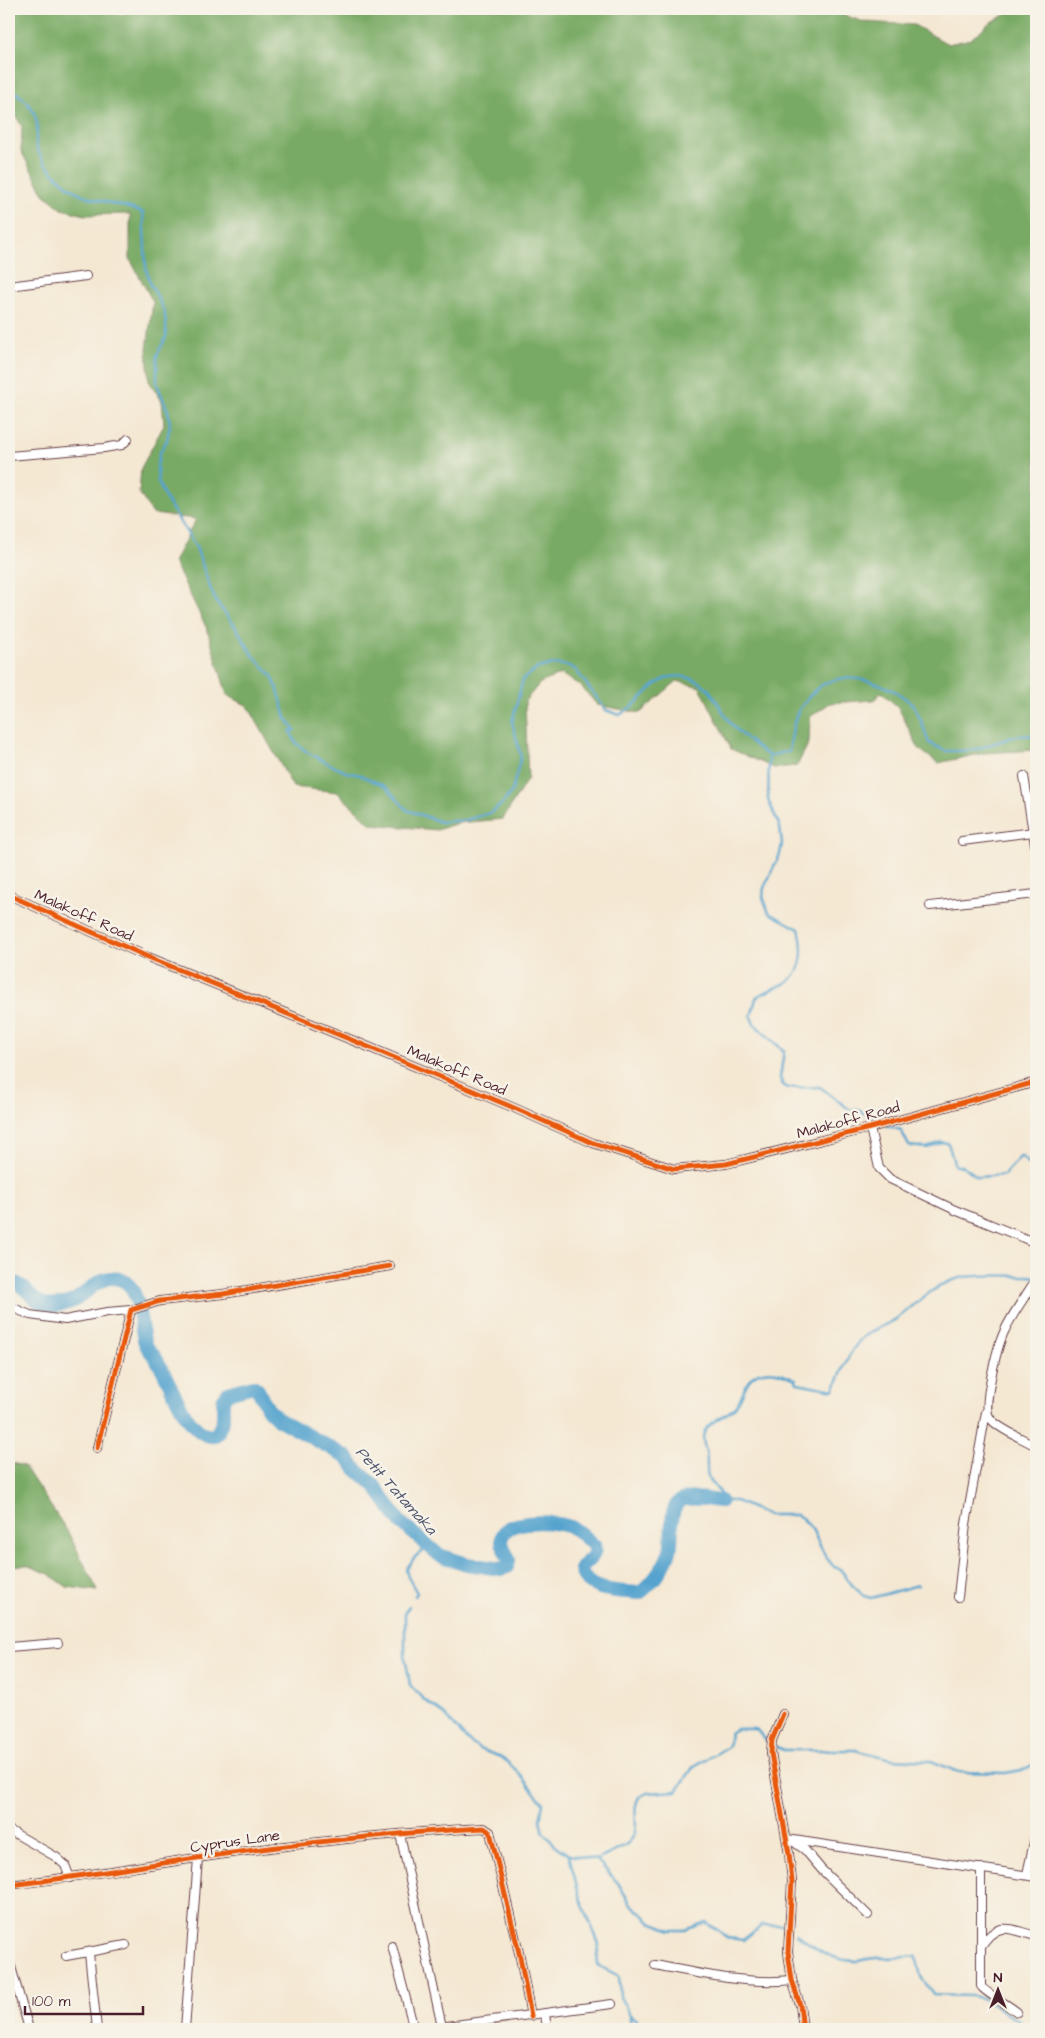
<svg xmlns="http://www.w3.org/2000/svg" width="1045" height="2038" font-family="'Architects Daughter',sans-serif">
	<rect width="100%" height="100%" fill="#f7f3e8"/>
	<filter id="ink" filterUnits="userSpaceOnUse"><feTurbulence type="fractalNoise" baseFrequency=".02" numOctaves="2"/><feDisplacementMap in="SourceGraphic" scale="10" xChannelSelector="R" yChannelSelector="G"/><feConvolveMatrix kernelMatrix="1 2 1 2 8 2 1 2 1" color-interpolation-filters="sRGB"/></filter>
	<filter id="wash" filterUnits="userSpaceOnUse"><feTurbulence type="fractalNoise" baseFrequency=".0096" numOctaves="4" result="noise"/><feDisplacementMap in="SourceGraphic" scale="20" xChannelSelector="R" yChannelSelector="G"/><feGaussianBlur stdDeviation="1.12" result="paint"/><feColorMatrix in="noise" values="0 0 0 0 0 0 0 0 0 0 0 0 0 0 0 0 0 1.4 0 .05"/><feComposite in="paint" operator="in"/></filter>
	<g filter="url(#wash)">
		<rect width="100%" height="100%" fill="#f4e8d3"/>
		<!-- forest -->
		<g fill="#79aa65" stroke="#626448">
			<path d="M9,9H111L121,15L127,9H835L841,14L864,22L914,25L948,44L971,39L989,23L1016,9H1036V750L984,753L938,763L919,749L898,707L881,692L874,700L830,703L810,717L809,742L797,766L774,768L731,749L700,687L677,681L640,713L597,705L581,686L561,674L540,683L525,701L528,778L503,819L458,823L437,830L371,824L337,792L293,787L248,706L227,695L207,629L174,562L196,519L153,514L139,493L141,468L164,425L162,401L149,381L147,349L153,302L130,259V214L85,215L62,209L44,194L21,151L22,127L9,102Z"/>
			<path d="M12,1463L24,1466L68,1532L98,1591L67,1587L49,1574L26,1565L9,1566V1464Z"/>
		</g>
		<g fill="none" stroke-linecap="round" stroke-linejoin="round">
			<!-- stream -->
			<g stroke="#54a3ce" stroke-width="2.5">
				<path d="M9,86C21,97 36,107 37,125C38,132 35,138 36,144C40,162 55,175 68,186C89,203 120,202 143,213L146,268L150,283L164,310L166,323V337L157,355V384L168,411L170,425L167,440L160,452L157,466L158,481L164,496L196,547L211,590L217,603L235,626L252,654L272,676L278,690L286,718L295,730L290,731L296,743L307,752L333,766L346,772L360,775L386,787L407,810L441,822L466,820L490,813L502,804L512,791L521,756L512,722L523,679L538,668L553,664L569,666L575,669L606,710L619,715C641,704 646,687 667,678C673,676 679,676 685,677C715,682 716,708 734,727C744,738 757,747 769,756L789,751C792,738 792,722 799,710C804,703 813,691 819,687C846,668 891,684 912,704C921,714 924,731 929,743L946,751H957L974,750L1016,736L1036,735"/>
				<path d="M769,756L768,800L780,827L782,843L780,854L764,888L763,897L769,913L799,929C803,945 805,968 790,980C780,988 765,990 756,998L751,1017L754,1024L784,1051L780,1078L783,1085L788,1088L820,1087L849,1109L858,1110L880,1122"/>
				<path d="M887,1126L901,1130L909,1146L927,1148L941,1142L948,1143L955,1166H963L978,1177L1004,1175L1021,1156L1036,1173"/>
				<path d="M918,1585L871,1598L864,1596L853,1586L840,1569L834,1567L825,1556L812,1529L802,1518L796,1515H768L736,1501H721C720,1486 717,1490 710,1482C705,1475 708,1460 706,1452C705,1447 703,1442 703,1437C705,1422 724,1417 733,1409C745,1397 743,1379 759,1373C773,1368 783,1374 796,1379L797,1383L834,1390C841,1373 848,1354 860,1340C869,1330 889,1325 899,1317C918,1302 936,1284 960,1278C982,1274 1006,1276 1029,1276L1035,1277"/>
				<path d="M415,1596L417,1593L408,1577L406,1570L414,1558L428,1546"/>
				<path d="M409,1606L405,1612V1656L410,1685L423,1699L445,1715L466,1739L479,1749L503,1758L517,1771L543,1803L540,1820L543,1832L557,1847L569,1855L597,1860L618,1883L630,1903L651,1922L671,1930H685L706,1922L729,1938L743,1940L762,1925H783"/>
				<path d="M569,1855L580,1898L599,1944L597,1965L619,1976L620,1997L630,2015L648,2029"/>
				<path d="M597,1860C610,1853 631,1847 635,1832C638,1819 632,1809 639,1797L647,1793L677,1791L694,1766L728,1747L731,1732L737,1729H756L770,1744L784,1750H855L892,1759L931,1761L959,1772L1005,1773L1027,1769L1036,1762"/>
				<path d="M796,1934C815,1948 830,1960 855,1961C862,1961 870,1957 877,1958C891,1958 903,1958 916,1956L921,1977L934,1995L972,1996L985,1999L1030,2029"/>
				<path d="M630,2015V2029"/>
			</g>
			<!-- river -->
			<path stroke="#54a3ce" stroke-width="14" d="M9,1281C29,1284 33,1309 57,1305C64,1304 73,1302 78,1298C92,1288 105,1271 124,1281C141,1290 139,1326 145,1343C148,1351 155,1355 158,1362C171,1382 186,1433 211,1436L217,1434L223,1420V1400L228,1393L253,1386L258,1390L268,1409L278,1419L347,1457L356,1469L374,1485L400,1522L439,1555L467,1564L501,1569L507,1567L509,1560C506,1553 501,1545 502,1538C505,1517 559,1521 573,1528C580,1532 587,1540 594,1545C597,1557 588,1559 581,1568C584,1593 620,1591 639,1593C650,1587 667,1564 670,1550C674,1537 667,1507 682,1500C693,1496 710,1500 721,1501"/>
		</g>
	</g>
	<g filter="url(#ink)">
		<g fill="none" stroke-linecap="round" stroke-linejoin="round">
			<!-- street casing -->
			<g stroke="#643d44" stroke-width="10">
				<g id="street">
					<path d="M9,286L86,276"/>
					<path d="M9,456L104,448L122,445L128,439"/>
					<path d="M1024,776L1036,851"/>
					<path d="M962,841L1033,832"/>
					<path d="M9,895L148,957L359,1043L512,1107L593,1143L674,1169L726,1164L870,1128L1036,1082"/>
					<path d="M930,906L1036,894"/>
					<path d="M870,1128L879,1168L890,1179L955,1210L1036,1243"/>
					<path d="M1036,1279C1026,1296 1012,1314 1004,1332C998,1345 981,1408 990,1418C998,1429 1024,1439 1036,1446"/>
					<path d="M9,1306L30,1315L65,1320L107,1312L131,1310"/>
					<path d="M97,1448L131,1310L160,1301L223,1294L390,1266"/>
					<path d="M958,1597L966,1524L986,1412"/>
					<path d="M9,1647L58,1643"/>
					<path d="M783,1714L772,1740L771,1753L789,1854L792,1881L788,1952L792,1980L800,2005L803,2029"/>
					<path d="M9,1830L56,1857L65,1865L70,1878"/>
					<path d="M400,1834L442,2027"/>
					<path d="M787,1839L1036,1877"/>
					<path d="M794,1842L805,1850L821,1869L868,1915"/>
					<path d="M981,1868V1986C983,1991 1010,2006 1017,2012"/>
					<path d="M1027,1874L1036,1833"/>
					<path d="M9,1885C72,1878 134,1867 197,1858C292,1844 388,1833 484,1828L490,1832L492,1840L520,1957L531,2016"/>
					<path d="M392,1946L414,2029"/>
					<path d="M981,1946C999,1919 1011,1930 1036,1936"/>
					<path d="M89,1953L97,2029"/>
					<path d="M66,1956L126,1945"/>
					<path d="M9,1960L29,2029"/>
					<path d="M655,1965C697,1973 748,1985 792,1980"/>
					<path d="M545,2014L547,2029"/>
					<path d="M185,2029L198,1858"/>
					<path d="M425,2029L612,2004"/>
				</g>
			</g>
			<!-- street -->
			<use href="#street" stroke="#fff" stroke-width="8"/>
			<!-- cycleway casing -->
			<g stroke="#f7f3e8" stroke-width="8">
				<g id="cycleway">
					<path d="M9,895L148,957L359,1043L512,1107L593,1143L674,1169L726,1164L870,1128L1036,1082"/>
					<path d="M97,1448L131,1310L160,1301L223,1294L390,1266"/>
					<path d="M783,1714L772,1740L771,1753L789,1854L792,1881L788,1952L792,1980L800,2005L803,2029"/>
					<path d="M9,1885C72,1878 134,1867 197,1858C292,1844 388,1833 484,1828L490,1832L492,1840L520,1957L531,2016"/>
				</g>
			</g>
			<!-- cycleway -->
			<use href="#cycleway" stroke="#e8590c" stroke-width="5"/>
		</g>
	</g>
	<g text-anchor="middle" stroke-width="5" stroke-linejoin="round" paint-order="stroke">
		<!-- street labels -->
		<g font-size="15" fill="#4a1f2b" stroke="#f7f3e8">
			<text transform="translate(84 915) rotate(24)" y="5">Malakoff Road</text>
			<text transform="translate(457 1070) rotate(23)" y="5">Malakoff Road</text>
			<text transform="translate(848 1120) rotate(-15)" y="5">Malakoff Road</text>
			<text transform="translate(235 1841) rotate(-8)" y="5">Cyprus Lane</text>
		</g>
		<!-- water labels -->
		<g font-size="16" font-style="italic" fill="#4e546c" stroke="#f7f3e8">
			<text transform="translate(397 1490) rotate(48)" y="6">Petit Tatamaka</text>
		</g>
	</g>
	<!-- margin -->
	<rect width="1045" height="2038" fill="none" stroke="#f7f3e8" stroke-width="30"/>
	<!-- north arrow -->
	<g transform="translate(998 1990)" stroke="#f7f3e8" stroke-width="4" paint-order="stroke">
	<path d="M0-4L9 19L0 12L-9 19Z" fill="#4a1f2b"/>
	<text y="-8" font-size="14" font-weight="bold" text-anchor="middle" fill="#4a1f2b">N</text>
	</g>
	<!-- scale -->
	<path d="M25 2006v8h118v-8" fill="none" stroke="#4a1f2b" stroke-width="2.5"/>
	<text x="32" y="2006" font-size="15" fill="#4a1f2b" stroke="#f7f3e8" stroke-width="4" paint-order="stroke">100 m</text>
</svg>
